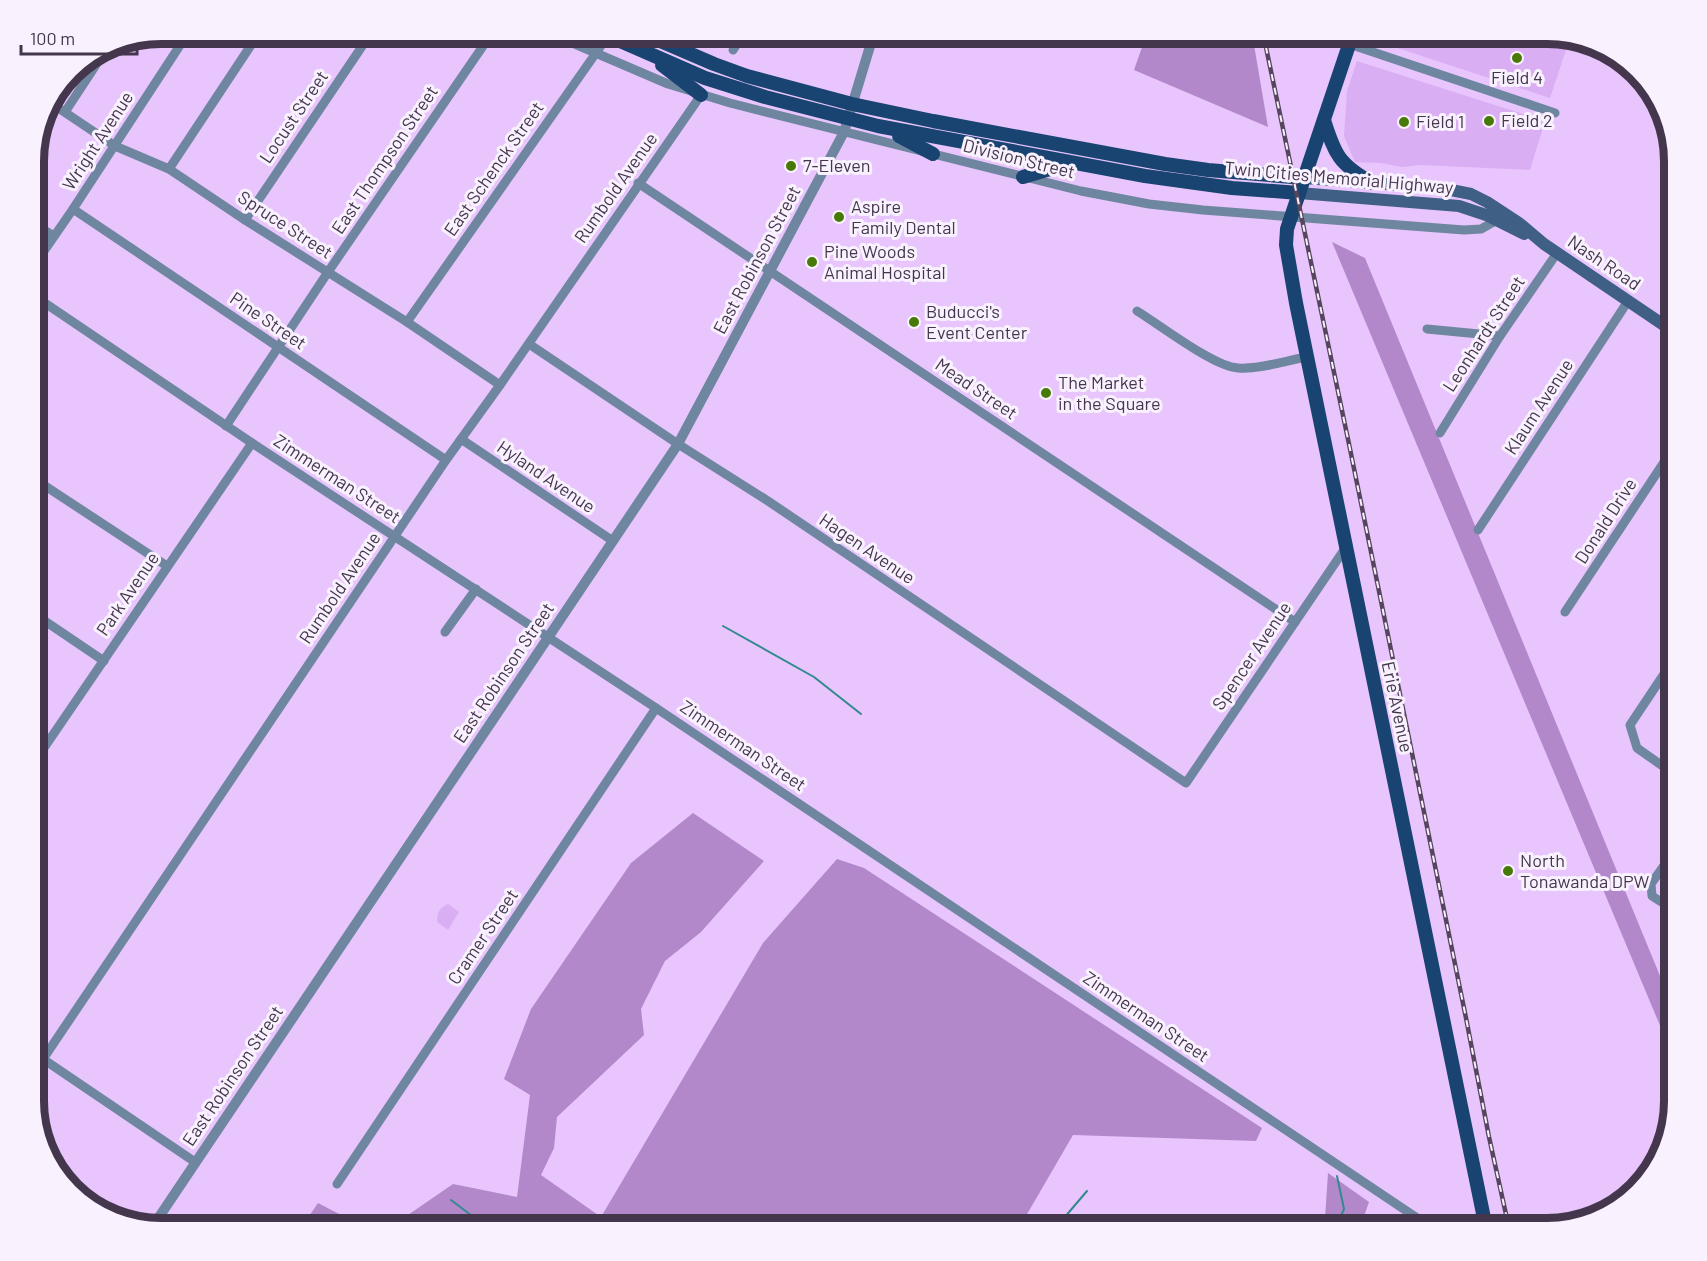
<svg xmlns="http://www.w3.org/2000/svg" width="1707" height="1261" font-family="Barlow,sans-serif">
	<rect width="100%" height="100%" fill="#e8c5fc"/>
	<!-- green -->
	<g fill="#daaef3">
		<path d="M1365,33H1546L1569,41L1550,98L1364,37Z"/>
		<path d="M1357,61L1545,121L1530,170L1420,165L1402,167L1381,163L1355,162L1344,136L1347,91Z"/>
		<path d="M448,904L459,912L448,930L437,922C437,913 439,908 448,904Z"/>
	</g>
	<!-- forest -->
	<g fill="#b288cb">
		<path d="M1147,33H1252L1268,127L1134,70Z"/>
		<path d="M1332,242L1365,258L1674,1010V1059Z"/>
		<path d="M693,813L764,861L701,932L665,961L641,1009L644,1035L557,1117L554,1148L541,1175L601,1217L763,943L837,859L864,868L1262,1128L1256,1141L1073,1135L1019,1228H389L453,1184L517,1197L530,1095L504,1079L531,1009L631,863Z"/>
		<path d="M1328,1173L1369,1202L1360,1228H1318L1325,1218Z"/>
		<path d="M318,1203L366,1228H301Z"/>
	</g>
	<g fill="none" stroke-linecap="round" stroke-linejoin="round">
		<!-- stream -->
		<g stroke="#33898e" stroke-width="2">
			<path d="M723,626L814,677L861,714"/>
			<path d="M451,1200L488,1228"/>
			<path d="M314,1228L319,1220"/>
			<path d="M1053,1228L1064,1218L1087,1191"/>
			<path d="M1336,1228L1344,1209L1337,1176"/>
		</g>
		<!-- minor -->
		<g stroke="#6f86a0" stroke-width="9">
			<path d="M549,33L668,84L730,103L1081,191L1149,204L1203,210L1464,230L1481,229L1497,220"/>
			<path d="M1349,44L1555,113"/>
			<path d="M733,50L744,33"/>
			<path d="M48,101L115,146L169,169L245,220L407,322L500,385"/>
			<path d="M65,112L109,45"/>
			<path d="M169,169L259,33"/>
			<path d="M638,183L1295,622"/>
			<path d="M73,209L446,460"/>
			<path d="M245,220L371,33"/>
			<path d="M33,223L54,236"/>
			<path d="M33,267L73,209L188,33"/>
			<path d="M33,295L252,443L656,708L1432,1228"/>
			<path d="M1137,311C1160,325 1214,367 1238,368C1258,370 1288,360 1307,357"/>
			<path d="M407,322L610,33"/>
			<path d="M1427,329L1500,336"/>
			<path d="M529,344L678,444L768,501L1186,783L1346,547"/>
			<path d="M226,426L328,272L492,33"/>
			<path d="M1440,433L1500,336L1557,253"/>
			<path d="M461,439L613,541"/>
			<path d="M33,478L167,566"/>
			<path d="M1478,530L1628,301"/>
			<path d="M1565,612L1674,447"/>
			<path d="M33,613L104,661"/>
			<path d="M445,632L476,589"/>
			<path d="M1674,659L1630,725L1637,748L1674,774"/>
			<path d="M33,764L252,443"/>
			<path d="M1674,851L1651,884L1652,896L1674,910"/>
			<path d="M43,1059L195,1162"/>
			<path d="M33,1074L446,460L500,385L701,95"/>
			<path d="M337,1184L656,708"/>
		</g>
		<!-- tertiary -->
		<path stroke="#6f86a0" stroke-width="10" d="M153,1226L678,444L844,132L874,33"/>
		<!-- secondary -->
		<g stroke="#3f5f85" stroke-width="12">
			<path d="M1304,178L1441,188L1471,194L1487,202L1519,223L1544,244L1674,332"/>
			<path d="M1299,193L1459,206L1486,215L1524,234"/>
		</g>
		<!-- primary -->
		<g stroke="#194471" stroke-width="14">
			<path d="M602,33L705,78L765,97L878,126L1145,176L1232,188L1299,193"/>
			<path d="M642,33L714,64L747,76L852,104L933,121L1165,164L1208,170L1304,178"/>
			<path d="M1353,33L1287,229L1286,245L1296,303L1486,1228"/>
			<path d="M662,65L701,95"/>
			<path d="M1324,120C1335,155 1339,164 1372,183"/>
			<path d="M899,136L933,154"/>
			<path d="M1023,177L1067,164"/>
		</g>
		<!-- rail casing -->
		<g stroke="#55455e" stroke-width="4.5">
			<path id="rail" d="M1263,33L1349,444L1466,1018L1489,1137L1509,1228"/>
		</g>
		<!-- rail -->
		<use href="#rail" stroke="#f9f2fe" stroke-width="2" stroke-dasharray="7" stroke-linecap="butt"/>
	</g>
	<!-- markers -->
	<g fill="#467906" stroke="#f9f2fe" stroke-width="2">
		<circle cx="1517" cy="58" r="6"/>
		<circle cx="1489" cy="121" r="6"/>
		<circle cx="1404" cy="122" r="6"/>
		<circle cx="791" cy="166" r="6"/>
		<circle cx="839" cy="217" r="6"/>
		<circle cx="812" cy="262" r="6"/>
		<circle cx="914" cy="322" r="6"/>
		<circle cx="1046" cy="393" r="6"/>
		<circle cx="1508" cy="871" r="6"/>
	</g>
	<g text-anchor="middle" stroke-width="6" stroke-linejoin="round" paint-order="stroke">
		<!-- poi labels -->
		<g font-size="18" fill="#44364c" stroke="#f9f2fe" text-anchor="start">
			<text x="1517" y="84" text-anchor="middle">Field 4</text>
			<text x="1501" y="127">Field 2</text>
			<text x="1416" y="128">Field 1</text>
			<text x="803" y="172">7-Eleven</text>
			<text x="851" y="213">Aspire<tspan x="851" dy="21">Family Dental</tspan></text>
			<text x="824" y="258">Pine Woods<tspan x="824" dy="21">Animal Hospital</tspan></text>
			<text x="926" y="318">Buducci's<tspan x="926" dy="21">Event Center</tspan></text>
			<text x="1058" y="389">The Market<tspan x="1058" dy="21">in the Square</tspan></text>
			<text x="1520" y="867">North<tspan x="1520" dy="21">Tonawanda DPW</tspan></text>
		</g>
		<!-- street labels -->
		<g font-size="18" fill="#44364c" stroke="#f9f2fe">
			<text transform="translate(294 117) rotate(-56)" y="6">Locust Street</text>
			<text transform="translate(98 141) rotate(-57)" y="6">Wright Avenue</text>
			<text transform="translate(1019 159) rotate(14)" y="6">Division Street</text>
			<text transform="translate(385 160) rotate(-56)" y="6">East Thompson Street</text>
			<text transform="translate(494 169) rotate(-55)" y="6">East Schenck Street</text>
			<text transform="translate(1339 178) rotate(5)" y="6">Twin Cities Memorial Highway</text>
			<text transform="translate(616 188) rotate(-55)" y="6">Rumbold Avenue</text>
			<text transform="translate(285 225) rotate(33)" y="6">Spruce Street</text>
			<text transform="translate(757 260) rotate(-62)" y="6">East Robinson Street</text>
			<text transform="translate(1604 263) rotate(34)" y="6">Nash Road</text>
			<text transform="translate(268 321) rotate(34)" y="6">Pine Street</text>
			<text transform="translate(1484 334) rotate(-57)" y="6">Leonhardt Street</text>
			<text transform="translate(976 389) rotate(34)" y="6">Mead Street</text>
			<text transform="translate(1539 407) rotate(-57)" y="6">Klaum Avenue</text>
			<text transform="translate(546 477) rotate(34)" y="6">Hyland Avenue</text>
			<text transform="translate(337 479) rotate(33)" y="6">Zimmerman Street</text>
			<text transform="translate(1606 521) rotate(-57)" y="6">Donald Drive</text>
			<text transform="translate(867 549) rotate(34)" y="6">Hagen Avenue</text>
			<text transform="translate(340 588) rotate(-56)" y="6">Rumbold Avenue</text>
			<text transform="translate(128 594) rotate(-56)" y="6">Park Avenue</text>
			<text transform="translate(1252 656) rotate(-56)" y="6">Spencer Avenue</text>
			<text transform="translate(504 673) rotate(-56)" y="6">East Robinson Street</text>
			<text transform="translate(1397 707) rotate(78)" y="6">Erie Avenue</text>
			<text transform="translate(743 746) rotate(34)" y="6">Zimmerman Street</text>
			<text transform="translate(483 937) rotate(-56)" y="6">Cramer Street</text>
			<text transform="translate(1146 1017) rotate(34)" y="6">Zimmerman Street</text>
			<text transform="translate(233 1076) rotate(-56)" y="6">East Robinson Street</text>
		</g>
	</g>
	<!-- crop -->
	<path d="M0 0H1707V1261H0ZM161 44H1547A117 117 0 0 1 1664 161V1101A117 117 0 0 1 1547 1218H161A117 117 0 0 1 44 1101V161A117 117 0 0 1 161 44Z" fill="#f9f2fe" fill-rule="evenodd"/>
	<path fill="none" stroke="#44364c" stroke-width="8" d="M161 44H1547A117 117 0 0 1 1664 161V1101A117 117 0 0 1 1547 1218H161A117 117 0 0 1 44 1101V161A117 117 0 0 1 161 44Z"/>
	<!-- scale -->
	<path d="M21 45v9h116v-9" fill="none" stroke="#44364c" stroke-width="3"/>
	<text x="30" y="45" font-size="18" fill="#44364c" stroke="#f9f2fe" stroke-width="4.5" paint-order="stroke">100 m</text>
</svg>
